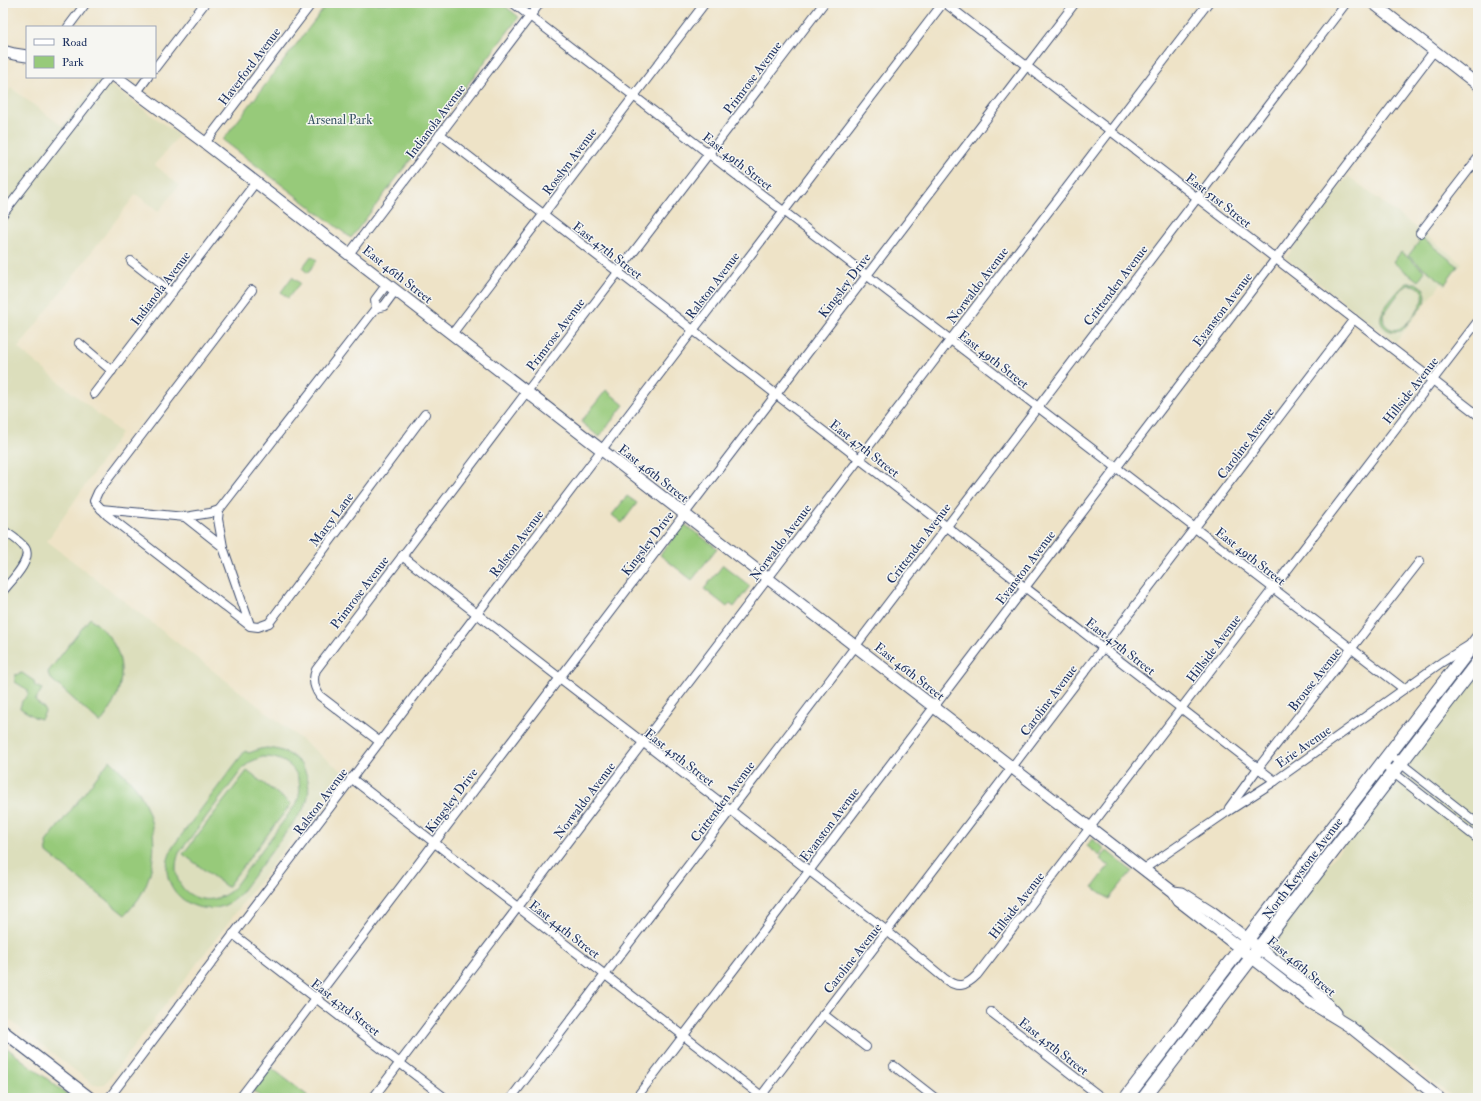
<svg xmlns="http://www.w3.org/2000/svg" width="1481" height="1101" font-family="'IM FELL Double Pica',serif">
	<rect width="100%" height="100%" fill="#f6f6f2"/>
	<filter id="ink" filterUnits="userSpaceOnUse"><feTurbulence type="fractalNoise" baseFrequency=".025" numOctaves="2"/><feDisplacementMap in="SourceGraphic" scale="8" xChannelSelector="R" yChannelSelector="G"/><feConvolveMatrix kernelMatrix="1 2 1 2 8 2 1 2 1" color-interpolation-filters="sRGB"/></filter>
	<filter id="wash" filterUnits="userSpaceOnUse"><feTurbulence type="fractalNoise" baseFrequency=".012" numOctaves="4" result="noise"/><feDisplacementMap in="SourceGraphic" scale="16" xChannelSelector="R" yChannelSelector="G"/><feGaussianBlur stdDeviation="0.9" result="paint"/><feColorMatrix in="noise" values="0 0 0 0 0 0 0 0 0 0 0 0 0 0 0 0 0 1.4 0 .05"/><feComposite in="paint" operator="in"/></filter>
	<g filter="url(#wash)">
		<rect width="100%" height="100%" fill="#eee3c7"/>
		<!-- built -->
		<g fill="#dcdebc">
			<path d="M100,78L179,135L155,165L179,185L158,212L136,194L18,348L121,433L47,541L343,772L105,1084L94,1085L3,1015V99L11,88L62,126Z"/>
			<path d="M1348,176L1462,263L1444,286L1441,284L1396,342L1286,258Z"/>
			<path d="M1478,671V1098H1454L1273,957L1268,952V943Z"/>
		</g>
		<!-- green -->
		<g fill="#97ca7a" stroke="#597c6c" fill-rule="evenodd">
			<path d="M328,3H501L519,17L351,238L223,140Z"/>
			<path d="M1422,238L1458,266L1445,284L1408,256Z"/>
			<path d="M1401,252L1425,271L1418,281L1393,262Z"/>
			<path d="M311,256L317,260L308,273L302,268Z"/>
			<path d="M292,277L300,283L288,298L281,292Z"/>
			<path d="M1407,283H1416L1424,289L1426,296L1425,303L1402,330C1393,335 1378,328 1381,316C1383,307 1400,288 1407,283ZM1408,285C1417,284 1425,290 1423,300C1417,312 1398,343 1384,323L1383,315L1402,289Z"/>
			<path d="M606,390L624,405L599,437L581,422Z"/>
			<path d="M627,496L637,503L622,523L612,515Z"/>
			<path d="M684,524L717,548L692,580L660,555Z"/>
			<path d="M723,565L750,586L734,607L730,604L727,607L704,589Z"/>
			<path d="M90,618C98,625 106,631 111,640C130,667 120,700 100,723L49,677L48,672Z"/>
			<path d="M22,673L34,681L35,686L42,689L35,701L44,708L45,712L41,719L34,717L20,708L22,701L28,695V690L15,682V675Z"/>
			<path d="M267,748C299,750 317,776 305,807L239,895C232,901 225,907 215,908C190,912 165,891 167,865C168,857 171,851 174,845L245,751L249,753L260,749ZM262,757C289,756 307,776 297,803L232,890C203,914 165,889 179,853L243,768L250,762Z"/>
			<path d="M110,760C120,771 133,781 140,794C158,824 158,863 142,893C138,901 131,908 125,915L47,853L46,842Z"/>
			<path d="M247,771L291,804L227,887L183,854Z"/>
			<path d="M1092,839L1105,849L1100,856L1087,846Z"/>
			<path d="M1107,851L1132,871L1109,899L1093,887L1109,866L1100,859Z"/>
			<path d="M3,1045L72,1098H3Z"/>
			<path d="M271,1067L273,1069L308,1096L306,1098H262L253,1091Z"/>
		</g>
	</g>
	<g filter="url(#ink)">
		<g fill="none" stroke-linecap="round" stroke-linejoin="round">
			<!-- street casing -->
			<g stroke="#3b4a6e" stroke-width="10">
				<g id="street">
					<path d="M513,3L1404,689"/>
					<path d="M945,3L1478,415"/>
					<path d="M68,27L86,3"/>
					<path d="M155,68L205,3"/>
					<path d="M137,92L148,77"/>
					<path d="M440,134L1275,781"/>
					<path d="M205,143L312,3"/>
					<path d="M3,214L109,77"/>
					<path d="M1420,233L1478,158"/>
					<path d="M349,254L540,3"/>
					<path d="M131,261L172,293"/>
					<path d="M387,284L375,300L376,308L384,306L395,291"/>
					<path d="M252,290L98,492L94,501L107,515L250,626L258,627L269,623L425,414"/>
					<path d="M452,334L705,3"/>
					<path d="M79,343L112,371"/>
					<path d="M94,394L256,182"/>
					<path d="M101,509L185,517"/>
					<path d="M219,510L376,308"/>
					<path d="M219,510L218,519L223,547L185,517L210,513Z"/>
					<path d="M3,530C10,535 20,541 25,548C33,560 10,582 3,591"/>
					<path d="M223,547L250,625"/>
					<path d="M402,556L887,931L945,979C958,989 966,986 977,975L1478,321"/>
					<path d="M380,742L320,696C314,688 312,680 316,670L522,398L824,3"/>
					<path d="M1389,754L1478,824"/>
					<path d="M1381,763L1478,839"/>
					<path d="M351,778L764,1098"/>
					<path d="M1229,808L1258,768L1420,561"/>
					<path d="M1144,869L1227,812L1275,781L1442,662L1468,646"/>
					<path d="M233,934L445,1098"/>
					<path d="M991,1012L1102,1098"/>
					<path d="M823,1014L866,1047"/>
					<path d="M894,1066L935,1098"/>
					<path d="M761,1096L1354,319"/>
					<path d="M109,1098L597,456L943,3"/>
					<path d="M240,1098L680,520L1075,3"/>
					<path d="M373,1098L762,586L1208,3"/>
					<path d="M511,1098L1346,3"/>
					<path d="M636,1098L1434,51"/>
				</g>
			</g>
			<!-- secondary casing -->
			<g stroke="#3b4a6e" stroke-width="13">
				<g id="secondary">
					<path d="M1373,3L1478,85"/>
					<path d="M3,51L14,54L27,56"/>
					<path d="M116,77L205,143L1173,892L1178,900L1308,1001L1349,1026L1439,1098"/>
					<path d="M1173,892L1182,893L1212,912L1316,992L1336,1013"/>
					<path d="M3,1031L90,1098"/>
				</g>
			</g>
			<!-- primary casing -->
			<g stroke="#3b4a6e" stroke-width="15">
				<g id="primary">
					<path d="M1126,1098L1478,638"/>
					<path d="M1144,1098L1478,662"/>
				</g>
			</g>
			<!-- street -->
			<use href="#street" stroke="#fff" stroke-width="8"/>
			<!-- secondary -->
			<use href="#secondary" stroke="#fff" stroke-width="11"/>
			<!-- primary -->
			<use href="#primary" stroke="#fff" stroke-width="13"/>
		</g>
	</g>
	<g text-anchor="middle" stroke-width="3" stroke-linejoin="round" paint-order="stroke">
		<!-- street labels -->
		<g font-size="13" fill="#1b2f5e" stroke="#f6f6f2">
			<text transform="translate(249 66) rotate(-53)" y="5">Haverford Avenue</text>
			<text transform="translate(752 77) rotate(-53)" y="5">Primrose Avenue</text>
			<text transform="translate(435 121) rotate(-53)" y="5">Indianola Avenue</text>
			<text transform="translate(569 161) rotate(-53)" y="5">Rosslyn Avenue</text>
			<text transform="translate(738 161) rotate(38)" y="5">East 49th Street</text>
			<text transform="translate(1219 200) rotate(38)" y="5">East 51st Street</text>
			<text transform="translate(608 250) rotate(38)" y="5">East 47th Street</text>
			<text transform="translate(398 274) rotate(38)" y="5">East 46th Street</text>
			<text transform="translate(712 285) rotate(-53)" y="5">Ralston Avenue</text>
			<text transform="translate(844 285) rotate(-53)" y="5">Kingsley Drive</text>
			<text transform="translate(977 285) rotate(-53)" y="5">Norwaldo Avenue</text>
			<text transform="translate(1115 285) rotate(-53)" y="5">Crittenden Avenue</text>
			<text transform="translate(160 288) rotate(-53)" y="5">Indianola Avenue</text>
			<text transform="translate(1222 309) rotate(-53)" y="5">Evanston Avenue</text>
			<text transform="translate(555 334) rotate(-53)" y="5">Primrose Avenue</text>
			<text transform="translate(994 359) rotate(38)" y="5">East 49th Street</text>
			<text transform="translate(1410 390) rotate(-52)" y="5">Hillside Avenue</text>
			<text transform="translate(1245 443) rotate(-53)" y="5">Caroline Avenue</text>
			<text transform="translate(865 448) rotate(38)" y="5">East 47th Street</text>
			<text transform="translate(654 473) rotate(38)" y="5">East 46th Street</text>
			<text transform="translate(331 519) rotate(-53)" y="5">Marcy Lane</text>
			<text transform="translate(780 542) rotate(-53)" y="5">Norwaldo Avenue</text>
			<text transform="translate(516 543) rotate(-53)" y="5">Ralston Avenue</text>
			<text transform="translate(647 543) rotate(-53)" y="5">Kingsley Drive</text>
			<text transform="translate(918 543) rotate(-53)" y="5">Crittenden Avenue</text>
			<text transform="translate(1251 556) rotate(38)" y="5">East 49th Street</text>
			<text transform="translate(1025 567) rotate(-53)" y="5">Evanston Avenue</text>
			<text transform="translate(359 592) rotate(-53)" y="5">Primrose Avenue</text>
			<text transform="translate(1121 646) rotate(38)" y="5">East 47th Street</text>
			<text transform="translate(1213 648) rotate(-53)" y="5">Hillside Avenue</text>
			<text transform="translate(910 671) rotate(38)" y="5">East 46th Street</text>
			<text transform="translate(1314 679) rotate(-52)" y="5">Brouse Avenue</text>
			<text transform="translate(1048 700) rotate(-53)" y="5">Caroline Avenue</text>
			<text transform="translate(1303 746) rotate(-35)" y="5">Erie Avenue</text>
			<text transform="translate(680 757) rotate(38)" y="5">East 45th Street</text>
			<text transform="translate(451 800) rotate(-53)" y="5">Kingsley Drive</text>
			<text transform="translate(584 800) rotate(-53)" y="5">Norwaldo Avenue</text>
			<text transform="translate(320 801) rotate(-53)" y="5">Ralston Avenue</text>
			<text transform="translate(722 801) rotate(-53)" y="5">Crittenden Avenue</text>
			<text transform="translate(829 824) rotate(-53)" y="5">Evanston Avenue</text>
			<text transform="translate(1302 868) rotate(-53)" y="5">North Keystone Avenue</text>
			<text transform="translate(1016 905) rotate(-52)" y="5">Hillside Avenue</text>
			<text transform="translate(565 929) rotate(38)" y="5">East 44th Street</text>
			<text transform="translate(852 958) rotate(-52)" y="5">Caroline Avenue</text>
			<text transform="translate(1302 966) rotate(40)" y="5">East 46th Street</text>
			<text transform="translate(346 1007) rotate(38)" y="5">East 43rd Street</text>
			<text transform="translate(1054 1046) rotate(38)" y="5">East 45th Street</text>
		</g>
		<!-- park labels -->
		<g font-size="13" fill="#3a5665" stroke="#f6f6f2">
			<text x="340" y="124">Arsenal Park</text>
		</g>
	</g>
	<!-- margin -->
	<rect width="1481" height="1101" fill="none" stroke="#f6f6f2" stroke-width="16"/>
	<!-- legend -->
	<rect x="26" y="26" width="130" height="52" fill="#f6f6f2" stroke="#9ea6b7"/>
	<rect x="34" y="39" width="20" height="6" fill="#ffffff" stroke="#9ea6b7"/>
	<text x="62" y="46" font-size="12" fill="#1b2f5e">Road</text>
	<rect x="34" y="56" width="20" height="12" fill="#97ca7a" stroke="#9ea6b7"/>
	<text x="62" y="66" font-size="12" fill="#1b2f5e">Park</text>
</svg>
